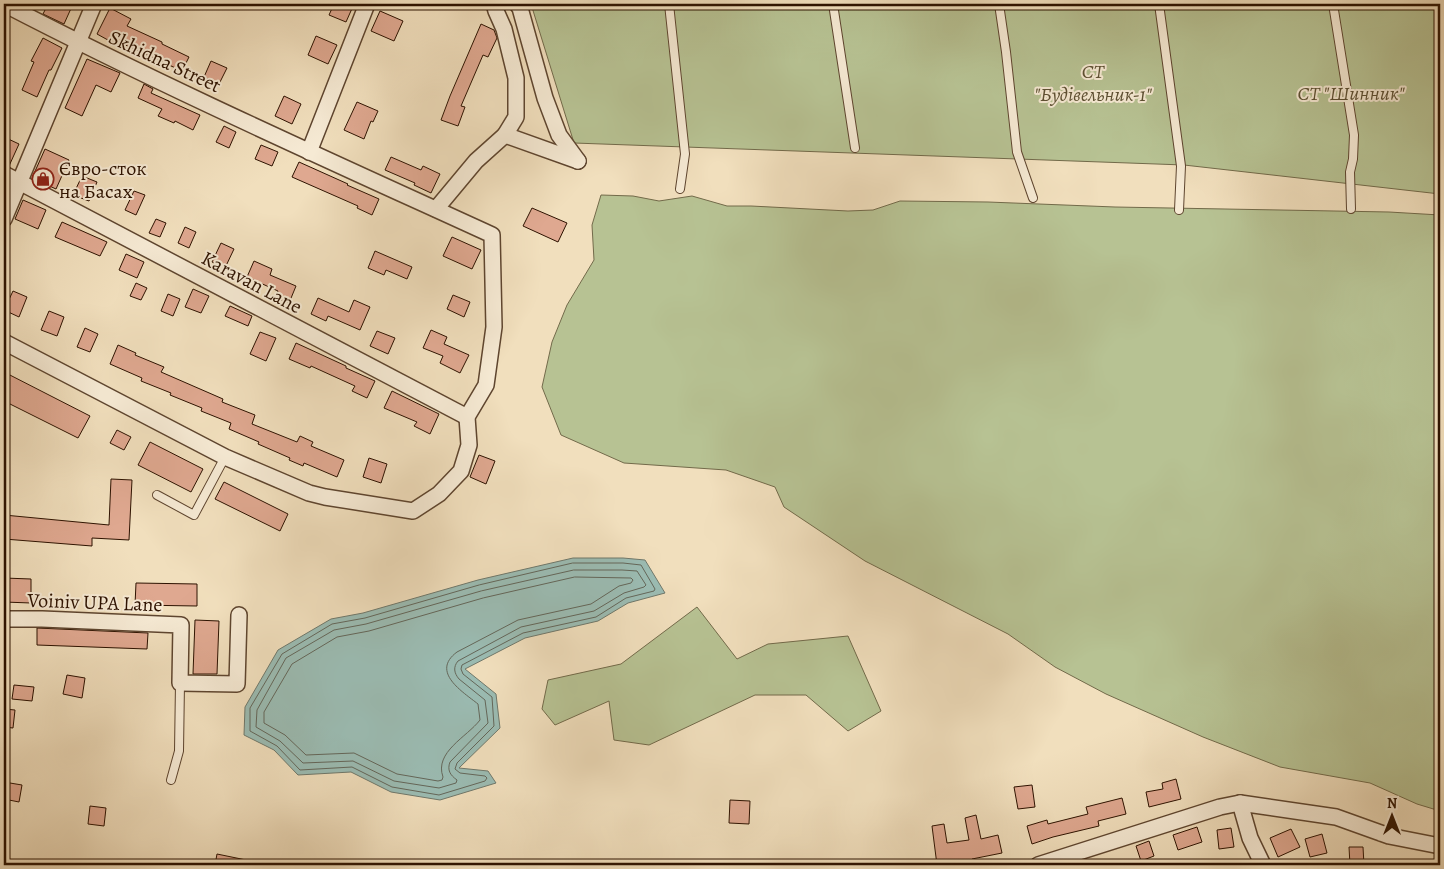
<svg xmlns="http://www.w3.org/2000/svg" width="1444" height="869" font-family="Alegreya,serif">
	<rect width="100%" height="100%" fill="#f1dfbd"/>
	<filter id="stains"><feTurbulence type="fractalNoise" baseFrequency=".004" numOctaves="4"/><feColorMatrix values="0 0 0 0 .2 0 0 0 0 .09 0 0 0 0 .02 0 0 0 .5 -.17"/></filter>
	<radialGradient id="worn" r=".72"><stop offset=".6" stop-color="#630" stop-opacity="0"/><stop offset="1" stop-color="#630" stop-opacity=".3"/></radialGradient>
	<!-- green -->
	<g fill="#b7c293" stroke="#726a4a">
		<path d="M531,4H1440V194L1184,165L574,143Z"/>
		<path d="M601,195L633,196L659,201L692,196L727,206H751L848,211L873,210L900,201L988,202L1115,207L1389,212L1440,215V811L1417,804L1370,783L1280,767L1203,737L1106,694L1055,667L1008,634L865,561L784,507L775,487L726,470L624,463L561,435L542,387L552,342L567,305L594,260L592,225Z"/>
		<path d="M697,607L737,659L768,644L848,636L881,711L848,731L806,695H755L649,745L614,740L609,701L555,725L542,709L548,680L621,664Z"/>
	</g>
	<!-- water -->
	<path fill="#9bbcb3" stroke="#6f786b" d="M573,558H623L645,560L665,593L628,603L598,621L525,638L465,669L496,694L500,728L459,768L488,771L496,783L440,800L391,792L351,772L298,775L274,750L244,735L245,707L278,650L331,619L363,613L478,580Z"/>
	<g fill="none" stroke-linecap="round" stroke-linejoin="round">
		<!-- shore -->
		<g stroke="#64675a" stroke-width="1">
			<path d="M573,563H623L641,565L655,589L654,591L626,598L596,617L523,633L462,665L461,669L463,674L492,697L494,726L457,763L455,769L460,773L485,776L487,778L485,781L439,795L392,787L352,767L300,770L277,746L250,731V708L282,654L332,624L365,618L479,585Z"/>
			<path d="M574,570H622L637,571L646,585L644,587L624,593L594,611L521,627L458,661C453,667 454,673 459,679L485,700L488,723L450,762C447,770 450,775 457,780L456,783L439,788L394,781L353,761L303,763L280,741L256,727L257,710L286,658L334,630L366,624L481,591Z"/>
			<path d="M575,577L631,578L633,580L631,583L619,586L591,604L518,620L457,652C430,672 463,692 478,704L480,720C467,737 434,752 443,777L442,780L438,781L397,774L354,753L306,755L285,735L264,723V712L292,664L337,637L369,631L483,598Z"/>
		</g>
	</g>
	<!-- building -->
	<g fill="#dfa890" stroke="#2d1200">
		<path d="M48,4H73L64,24L43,14Z"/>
		<path d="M334,4H354L346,22L329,15Z"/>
		<path d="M110,8L131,19L127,26L162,42V44L189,57L182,71L119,42L117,45L97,34Z"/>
		<path d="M380,11L403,21L394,41L371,31Z"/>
		<path d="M481,24L494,30L497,38L488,57L483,55L461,106L465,107L458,126L441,120L450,96Z"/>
		<path d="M316,36L337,45L328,64L308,55Z"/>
		<path d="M43,38L62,48L51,70H49L37,97L22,90L34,62L31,61Z"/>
		<path d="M87,59L120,73L111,92L96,85L82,116L65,108Z"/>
		<path d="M211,61L227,68L219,84L204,77Z"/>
		<path d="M144,84L153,89L151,93L200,115L193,130L175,121L174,123L158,116L162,109L138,98Z"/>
		<path d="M284,96L301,104L292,124L275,116Z"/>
		<path d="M357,102L378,111L373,122L371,121L364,139L344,130Z"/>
		<path d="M224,126L236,132L229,148L216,142Z"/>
		<path d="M4,137L19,144L9,166L4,165Z"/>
		<path d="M261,145L278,152L272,166L255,159Z"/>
		<path d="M45,149L69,160L56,189L32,178Z"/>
		<path d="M391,157L421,170L423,166L440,174L431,193L414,185L415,183L385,170Z"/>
		<path d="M299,162L348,184L347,185L379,199L372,215L357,208L358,206L292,177Z"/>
		<path d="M82,176L97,182L89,201L73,195Z"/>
		<path d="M134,191L145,195L136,215L125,210Z"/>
		<path d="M23,200L46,210L38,229L15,219Z"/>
		<path d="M532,208L567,223L558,242L523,226Z"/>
		<path d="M156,219L166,223L160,237L149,233Z"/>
		<path d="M62,222L107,242L100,256L55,237Z"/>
		<path d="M185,227L196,232L189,248L178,243Z"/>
		<path d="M452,237L481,250L472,269L443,256Z"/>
		<path d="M221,243L234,249L225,268L212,262Z"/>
		<path d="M375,251L412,267L407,279L386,270L384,275L368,268Z"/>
		<path d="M126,254L144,262L137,278L119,270Z"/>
		<path d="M254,261L272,269L270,275L296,286L289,303L275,298L278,291L247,277Z"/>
		<path d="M136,283L147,288L141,300L130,296Z"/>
		<path d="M193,289L209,296L201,313L185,307Z"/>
		<path d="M13,291L27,297L19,317L4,310Z"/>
		<path d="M168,294L180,299L173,316L161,311Z"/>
		<path d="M453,295L470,302L464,317L447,309Z"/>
		<path d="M318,298L349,312L354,300L370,307L360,330L328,316L326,321L311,314Z"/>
		<path d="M230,306L252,316L248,326L225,316Z"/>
		<path d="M49,311L64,317L57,336L41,330Z"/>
		<path d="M85,328L98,334L90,352L77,347Z"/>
		<path d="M431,330L447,337L444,344L469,355L460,373L440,363L443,356L423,348Z"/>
		<path d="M377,331L395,338L388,354L370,346Z"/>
		<path d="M260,332L276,338L266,361L250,354Z"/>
		<path d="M296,343L346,366V368L375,381L367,398L352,391L355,386L311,366L310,368L289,359Z"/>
		<path d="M118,345L136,353L135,355L164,367L161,372L223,399L222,402L255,415L252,424L297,442L300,436L313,442L311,446L344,460L337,477L304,463L303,466L289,460L290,458L258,444L259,442L229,429L231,423L201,411L202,408L170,395L171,393L141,381L142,378L110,364Z"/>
		<path d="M4,372L90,416L78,438L4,401Z"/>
		<path d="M392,391L439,414L430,434L414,426L417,422L384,408Z"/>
		<path d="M117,430L131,437L124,450L110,443Z"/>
		<path d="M150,442L203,469L191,492L138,465Z"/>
		<path d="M479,455L495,461L486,484L470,477Z"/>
		<path d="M369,458L387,464L381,483L363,477Z"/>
		<path d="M111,479L132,480L129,540L92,538V546L4,539V515L109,525Z"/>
		<path d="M224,482L288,514L280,531L215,499Z"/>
		<path d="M4,578L31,579V603L4,602Z"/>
		<path d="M136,583L197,584V606L135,605Z"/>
		<path d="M195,620L219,621L217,674H193Z"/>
		<path d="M37,628L148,633L147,649L37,645Z"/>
		<path d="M67,675L85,678L82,698L63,694Z"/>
		<path d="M14,685L34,687L32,701L12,699Z"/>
		<path d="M4,709L15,710L13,728L4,727Z"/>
		<path d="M1176,779L1181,799L1149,807L1146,792L1163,789L1162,783Z"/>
		<path d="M4,782L22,785L19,802L4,799Z"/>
		<path d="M1032,785L1035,807L1018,809L1014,787Z"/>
		<path d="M1122,798L1126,814L1098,821L1099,826L1053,837L1032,844L1027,826L1047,820L1048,824L1088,814L1086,807Z"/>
		<path d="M730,800L750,801L749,824L729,823Z"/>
		<path d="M90,806L106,808L104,826L88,824Z"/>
		<path d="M976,815L981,839L998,835L1002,853L972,859V865H937L932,826L944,824L947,843L969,840L965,818Z"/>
		<path d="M1197,827L1202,842L1178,850L1173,835Z"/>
		<path d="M1231,828L1234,847L1219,849L1217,830Z"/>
		<path d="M1291,829L1300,847L1278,857L1270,838Z"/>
		<path d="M1322,834L1327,853L1310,857L1305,839Z"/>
		<path d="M1149,841L1154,856L1141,861L1136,846Z"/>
		<path d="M1349,847H1363L1364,865H1350Z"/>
		<path d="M217,854L251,861L250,865H215Z"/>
	</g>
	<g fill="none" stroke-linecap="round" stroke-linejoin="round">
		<!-- lane casing -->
		<g stroke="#5e452f" stroke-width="10">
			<g id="lane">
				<path d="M669,4L685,154L680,189"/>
				<path d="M833,4L855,148"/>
				<path d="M999,4L1006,52L1017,152L1033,198"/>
				<path d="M1159,4L1181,166L1179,210"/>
				<path d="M1333,4L1354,135L1353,159L1350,172L1351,209"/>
				<path d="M157,495L194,515L225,457"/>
				<path d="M171,780L179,751L180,683"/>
			</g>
		</g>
		<!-- street casing -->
		<g stroke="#5e452f" stroke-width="18">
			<g id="street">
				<path d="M494,4L496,11L504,29L516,78V117L505,135"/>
				<path d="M517,4L520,8L545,98L559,135L578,161"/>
				<path d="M309,152L367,4"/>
				<path d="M4,174L467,417"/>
				<path d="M436,209L476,161L505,135L578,161"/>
				<path d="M4,219L94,4"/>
				<path d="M4,342L225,457L309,493L325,497L413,511L439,494L461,471L469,445L467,417L486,385L494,327L492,235C328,160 164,87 4,4"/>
				<path d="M4,619H42L181,625L180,683L237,684L239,615"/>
				<path d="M1240,803L1250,838L1263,865"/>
				<path d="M1038,865L1220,807L1240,803L1336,817L1389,836L1440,846"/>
			</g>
		</g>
		<!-- lane -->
		<use href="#lane" stroke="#f6ead4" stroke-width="8"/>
		<!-- street -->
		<use href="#street" stroke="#f6ead4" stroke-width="15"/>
	</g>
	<!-- icons -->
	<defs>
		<g id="shop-ring" transform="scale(1.125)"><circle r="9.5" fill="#f6ead4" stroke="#8f2418" stroke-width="1.5"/><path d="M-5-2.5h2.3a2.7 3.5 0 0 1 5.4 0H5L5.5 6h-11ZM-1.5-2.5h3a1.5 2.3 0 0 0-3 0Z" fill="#8f2418"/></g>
	</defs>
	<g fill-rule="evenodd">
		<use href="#shop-ring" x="43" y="179"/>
	</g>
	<g text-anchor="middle" stroke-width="4" stroke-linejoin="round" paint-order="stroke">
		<!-- street labels -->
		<g font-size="20" fill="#2d1200" stroke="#f6ead4">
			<text transform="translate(165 61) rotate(25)" y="7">Skhidna Street</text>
			<text transform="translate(252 282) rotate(28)" y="7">Karavan Lane</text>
			<text transform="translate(95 602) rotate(2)" y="7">Voiniv UPA Lane</text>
		</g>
		<!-- park labels -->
		<g font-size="20" font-style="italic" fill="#5d5033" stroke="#f6ead4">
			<text x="1093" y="78">СТ<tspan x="1093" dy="23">"Будівельник-1"</tspan></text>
			<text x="1351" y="100">СТ "Шинник"</text>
		</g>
		<!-- poi labels -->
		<g font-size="20" fill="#2d1200" stroke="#f6ead4" text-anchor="start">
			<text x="59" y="175">Євро-сток<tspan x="59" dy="23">на Басах</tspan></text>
		</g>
	</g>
	<!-- margin -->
	<rect width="1444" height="869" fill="none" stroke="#f1dfbd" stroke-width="20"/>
	<rect x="5" y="5" width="1434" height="859" fill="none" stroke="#2d1200" stroke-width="2.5"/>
	<rect x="10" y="10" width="1424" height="849" fill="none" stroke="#2d1200"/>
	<!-- north arrow -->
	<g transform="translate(1392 816)" stroke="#f6ead4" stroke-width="4" paint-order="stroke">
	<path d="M0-4L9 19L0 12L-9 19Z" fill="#2d1200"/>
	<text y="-8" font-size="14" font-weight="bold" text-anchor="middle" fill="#2d1200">N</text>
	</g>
	<rect width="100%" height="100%" filter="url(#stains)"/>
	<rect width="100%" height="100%" fill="url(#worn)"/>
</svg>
